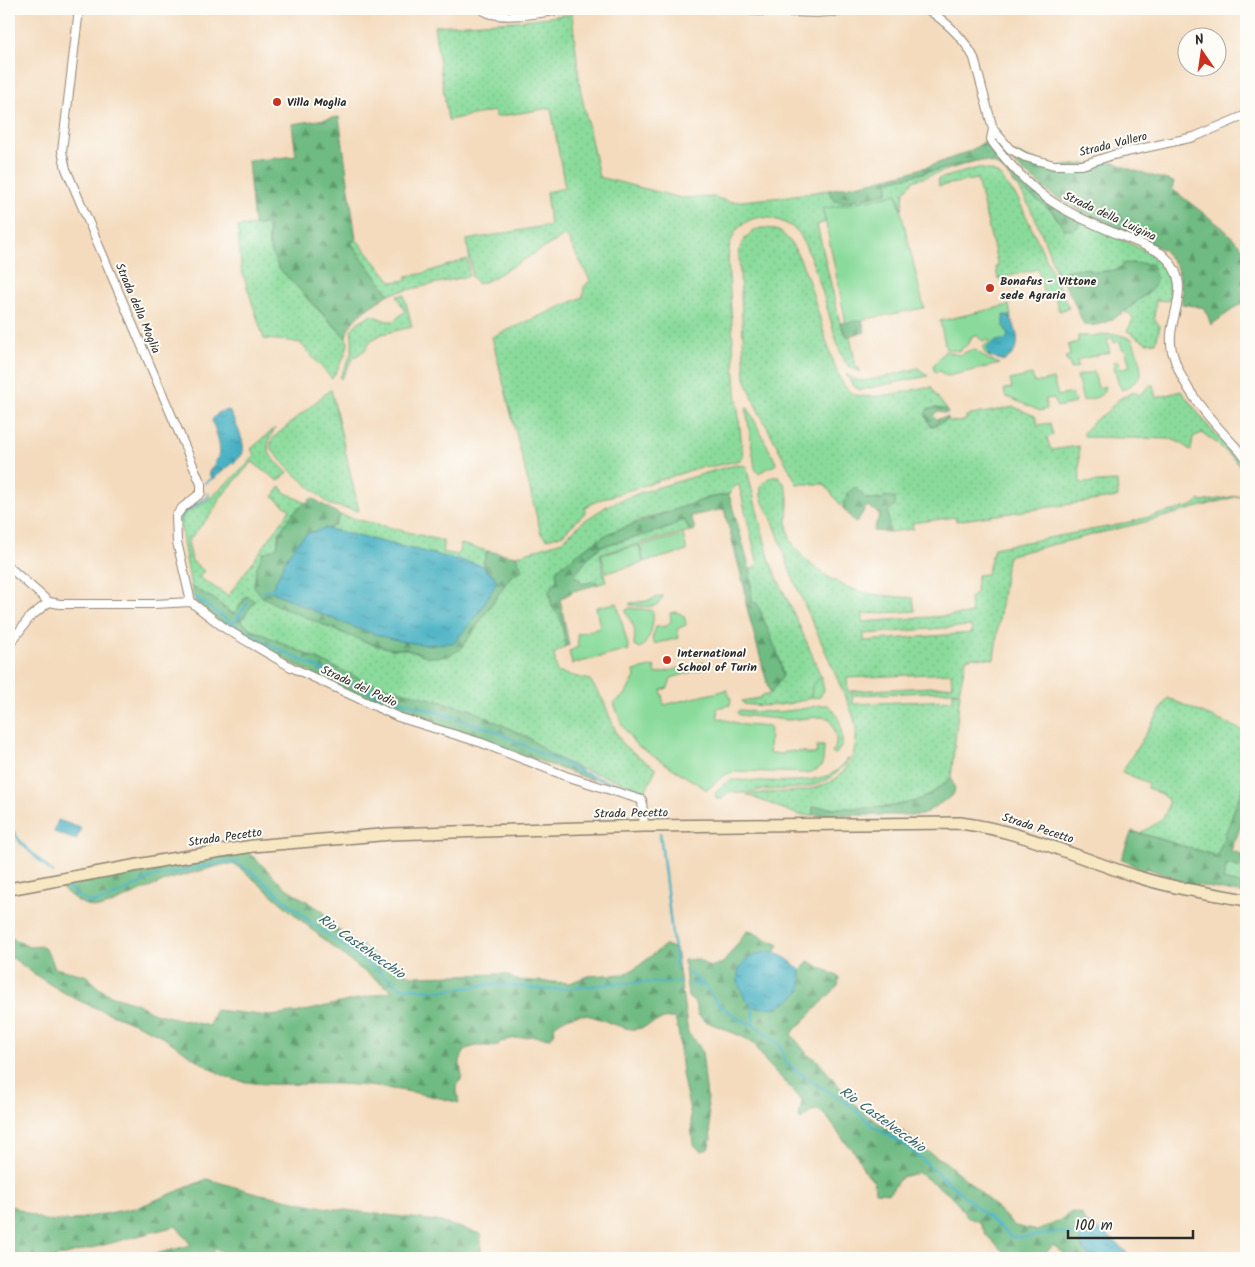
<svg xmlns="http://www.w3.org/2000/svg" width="1255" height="1267" font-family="Kalam,sans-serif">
	<defs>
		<pattern id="grass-dots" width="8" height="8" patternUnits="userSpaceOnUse" patternTransform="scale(1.25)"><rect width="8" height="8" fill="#8adb9b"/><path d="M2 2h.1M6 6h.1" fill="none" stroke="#77bc86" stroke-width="1.8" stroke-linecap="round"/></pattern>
		<pattern id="forest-firs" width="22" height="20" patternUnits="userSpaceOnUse" patternTransform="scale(1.25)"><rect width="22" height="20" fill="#6fbb83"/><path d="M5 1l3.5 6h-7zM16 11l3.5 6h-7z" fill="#5b986b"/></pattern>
		<pattern id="water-ripples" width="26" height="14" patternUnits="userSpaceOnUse" patternTransform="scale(1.25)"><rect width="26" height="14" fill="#44b0c2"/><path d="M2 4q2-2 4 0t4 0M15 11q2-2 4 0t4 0" fill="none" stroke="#398f9e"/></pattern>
	</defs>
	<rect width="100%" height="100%" fill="#fdfcf7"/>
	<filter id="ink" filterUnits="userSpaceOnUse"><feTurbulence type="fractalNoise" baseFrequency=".02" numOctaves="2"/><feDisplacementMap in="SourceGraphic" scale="10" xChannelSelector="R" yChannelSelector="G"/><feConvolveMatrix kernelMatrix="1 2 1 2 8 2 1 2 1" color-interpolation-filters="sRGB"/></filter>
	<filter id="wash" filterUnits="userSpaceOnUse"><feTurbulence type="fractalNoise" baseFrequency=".0096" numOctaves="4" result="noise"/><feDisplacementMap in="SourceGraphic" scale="20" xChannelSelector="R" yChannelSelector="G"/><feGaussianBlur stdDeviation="1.12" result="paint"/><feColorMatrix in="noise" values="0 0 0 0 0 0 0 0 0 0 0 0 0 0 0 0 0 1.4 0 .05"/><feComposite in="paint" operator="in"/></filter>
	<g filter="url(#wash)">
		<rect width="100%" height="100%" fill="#f4dbbe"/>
		<!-- grass -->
		<g fill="url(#grass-dots)" stroke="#5a8363" fill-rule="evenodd">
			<path d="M572,14L580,88L599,177L681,198L714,197L730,202L774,198L828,190L835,201L888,181L975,161L913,181L904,192L902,210L897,194L823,209L825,222L817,225L841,327L847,336H850L856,367L860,369V372C849,368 844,362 840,352C829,317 821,280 806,247C804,243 802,237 799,233C789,222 765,213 750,220C732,228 729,244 728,261L736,391L743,457L741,460L705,468L704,466L599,500L584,508L586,512L563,534L548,539L541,534L492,337L583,297L584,287L590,280L566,235L489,280L478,284L472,277L467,240L550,225L546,192L565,188L551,108L495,117L494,111L448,120L434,26L516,21Z"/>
			<path d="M978,168L993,171L1000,176L1018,199L1069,308L1059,311L1055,296L1045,299L1038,269L998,279L996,267L998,266L977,179L939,186L938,179Z"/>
			<path d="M1015,184L1052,211L1057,220H1081L1162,259C1174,277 1176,280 1169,301L1156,300L1154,319L1160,326L1156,342L1147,343L1127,331L1133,320L1130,314L1125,312L1153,288L1117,270L1095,272C1085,265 1068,270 1057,274C1045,244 1035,209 1015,184Z"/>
			<path d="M268,224L269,246L309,301L346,338L348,343L345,355L332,379L300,343L290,341L264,339L241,268L238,227Z"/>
			<path d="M761,228C769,228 777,229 783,234C809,256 821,335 836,369C839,377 843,386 850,392C865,403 908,391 925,387L929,389L931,386L935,394L947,410L936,408L928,409L931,427L948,419L949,421L959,422L966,420V416L1014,407L1035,416L1038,425L1050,423L1053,435L1047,438L1051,450L1079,446L1080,483L1117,481L1118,497L956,521L955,517L912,523L913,529L889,532L888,510L882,500L848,497L843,508L824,484H797L755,404L745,378L739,254C741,241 749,231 761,228Z"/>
			<path d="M356,239L392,282L407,280L406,276L421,274L467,259L469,276L389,294L351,243Z"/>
			<path d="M404,295L412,327L382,334L370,341L365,350L353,358L341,379L340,377C350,357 355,353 351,330L358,322L371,315L387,321H394L405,311L397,296Z"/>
			<path d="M918,368L928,376L859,390L852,384L846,374C849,376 853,379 856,380C868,383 905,371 918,368Z"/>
			<path d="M1151,385H1153L1156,398L1181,391L1213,432L1246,464V471L1217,443L1202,433L1193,437L1191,451L1183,444L1171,439L1085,437L1083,433L1094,421L1107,412L1119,399L1134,392L1139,395Z"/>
			<path d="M331,389L359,511L330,505L285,465L271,449V443L274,437Z"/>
			<path d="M275,428C261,453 270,455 288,473L278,481L252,462L220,498L212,513L188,541L192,561L204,571L199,577L228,596L290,510L273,497L281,486L284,492L306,503L294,512L279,533L277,547L262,597L335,630L374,645L392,649H406L430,657L461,649L510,577L522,570L516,556L562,541L584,521L607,506L639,493L723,468L736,465L746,466L770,562L808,645L821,677L812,686L811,698C789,705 766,708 744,704L742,701L760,698L761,696L770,694L783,676L752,602L750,570L758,565L739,485L735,486L729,494L708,498L675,510L640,520L557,570V580L549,591L552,607L560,616L566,646L554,654L557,672L590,680L603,700L616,732L623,745L656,769L646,790L576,767L551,755L529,738L472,710L367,682L251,629L241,621L254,602L246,596L234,614L230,612L214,599L191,587L180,524L184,514L208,500L247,465L255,455L251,449Z"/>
			<path d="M773,476H779C795,497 784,509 788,531C792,556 830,581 852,589C871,596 893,596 913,598L915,611L863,614V622L971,614L970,598L976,593L977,575L987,574L994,548L1113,526L1192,506L1200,500L1202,502L1246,494L1145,522L1010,555L1007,559L994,659L973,657L966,659L959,692L953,691L854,695L850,691L952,686L951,673L847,678L848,691L852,695L853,704L953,700V692L960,693L951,778C940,787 929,797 915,801C885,811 844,808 813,807V815H799L747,795C776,790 809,796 835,779C851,768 858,746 856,728C854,714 846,698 840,685C825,649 808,614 793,578C785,560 781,541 774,524C767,507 748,487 773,476ZM971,626L972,633L864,641V634Z"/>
			<path d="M340,515L443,541V552L458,555L461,544L487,551L484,561V566L329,529L335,525Z"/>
			<path d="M684,519L690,531L600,554L606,582L599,584L596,581L582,584L575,578L576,574L591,554L602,546L659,531L671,527Z"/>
			<path d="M1168,698L1246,732V779L1217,856L1140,833C1155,824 1168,820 1168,800L1161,794L1147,788L1148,783L1122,772Z"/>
			<path d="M847,759H849C827,792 795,788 761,790C755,791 750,793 745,793C733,794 732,786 722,799H716L715,794L723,785L731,780C759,780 809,786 833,773C839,770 843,765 847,759Z"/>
			<path d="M1227,864L1246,869V886L1223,880Z"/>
		</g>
		<!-- forest -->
		<g fill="url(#forest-firs)" stroke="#4d7357">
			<path d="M339,117L356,239L351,243L389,294C374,305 348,317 346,338L278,267L269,246L268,224L254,225L248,161L296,156L292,124Z"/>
			<path d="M985,141C997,157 1011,175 1028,187C1044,199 1063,209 1081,220L1078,227L1071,230L1064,229L1052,211L1015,184L1004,171L995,164L984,161H975L889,181L887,193L843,202L835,201L828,190C869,183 905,175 944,161C959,155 973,151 985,141Z"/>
			<path d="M1012,152L1053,167L1103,162L1116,163L1129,169L1174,182L1172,189L1224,229L1246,251V300L1211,325L1205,308L1182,304V293L1178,269L1164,250L1083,212L1051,194L1009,159Z"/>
			<path d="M1125,263L1151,264C1155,273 1159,279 1153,288C1136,302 1108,330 1084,325L1072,297L1057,274C1067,270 1085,265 1095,272L1117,270Z"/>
			<path d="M862,320L865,332L847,336L840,323Z"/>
			<path d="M936,408L947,410L948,413H943L938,411L933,416L937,420L941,418L948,417V419L931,427L925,414L928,409Z"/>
			<path d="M855,487L866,499L882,500L885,496L895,497V506L888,511L889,532L873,531L880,514L867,506L856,523L843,508L845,507L843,502L848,497L846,494Z"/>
			<path d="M729,494L750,570L752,602L757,603L779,657L783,676L770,694L746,604L745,590L724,509L691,516L695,530L690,531L684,519L671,527L659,531L602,546L591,554L576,574L575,577L580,579V582L582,584L596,581L599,584L574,591L560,599L569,645L566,646L560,616L552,607L549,591L557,580L556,570L584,549L609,533L708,498Z"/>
			<path d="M312,498L340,515C332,531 327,529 310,532L271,591L314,611L376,634L486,571L484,561L487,551L516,556L522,569L510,577L461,649L448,656L430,657L406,649H392L376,645L355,638L279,606L263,597L254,587L256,569L263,553L277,547C280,523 294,512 312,498Z"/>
			<path d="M191,587L214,599L229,612L234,614L247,596L255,601L241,621L251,629L365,681L472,710L529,738L552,756L576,767L595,781L396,710L323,680L227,627L195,602Z"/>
			<path d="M951,778L955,789L953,795L922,815H813V807C844,808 885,811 915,801C929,797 940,787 951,778Z"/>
			<path d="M1246,779V813L1231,851L1246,855V869L1227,864L1223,880L1246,886V894L1185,883L1146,868L1144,871L1121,859L1132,831L1217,856Z"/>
			<path d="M248,852L286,888L324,912L327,920L357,945L363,946L384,964L412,976L506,974L516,980L570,983L587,976L625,974L636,968L665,945L676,949L688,1033L695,1040L702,1051L710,1127L711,1140L708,1149L702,1151L693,1145C691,1131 692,1118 689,1106C686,1092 682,1078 681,1064C679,1049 681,1032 674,1018C659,1017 648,1028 636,1029C628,1030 620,1026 613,1024C587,1014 577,1009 554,1026L555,1033L551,1038L532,1036L511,1039L501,1042L497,1046H476L466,1049C464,1052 461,1058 460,1061C459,1072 467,1076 456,1085L459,1103C420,1092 380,1086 339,1084C306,1083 273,1087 240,1081C212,1075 180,1046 154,1032C131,1021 107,1013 84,1003C62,993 31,973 13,958H9V936L29,947L43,946L51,958L55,968L88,976L96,986L108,994L138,1004L154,1013L209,1026L215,1010L270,1016L300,1012L393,991L358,967L323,939L244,871L235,865L226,864L170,879L104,907C85,910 70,896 57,884Z"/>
			<path d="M748,930L779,945L775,952H763L800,990L801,971L808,961L839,977L838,986L791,1034L808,1055L816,1059L851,1100L868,1116L891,1131L902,1130L922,1148L945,1162L974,1186L1015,1226L1037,1231L1057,1222L1072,1212L1081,1214L1086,1223L1079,1235L1082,1249L1092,1258H1070L1053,1245L1042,1258H1010L987,1236L979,1222L967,1217L954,1198L919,1173L901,1177L890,1193L875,1192L874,1181L864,1170L856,1154L845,1142L827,1117L818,1110L812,1111L801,1120L799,1118L802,1100L766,1062L755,1045L745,1038L705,1021L698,1015L695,1003L688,997L684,960L697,959L710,967L723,963Z"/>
			<path d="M207,1179L256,1193L328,1208L437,1221L481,1234V1258H248L213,1249L215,1258H141L191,1245L176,1226L54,1258H9V1205L46,1221H69L139,1207Z"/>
		</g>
		<!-- green -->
		<g fill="#8adb9b" stroke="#5a8363">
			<path d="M897,194L924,308L846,323L823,209Z"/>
			<path d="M1009,305L1011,316L1004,315V326L1008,334L1007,339L993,342L990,357L994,358C987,358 984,354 983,347L989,342V340L983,341L976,335L972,336L969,343L959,351L946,349L940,321Z"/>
			<path d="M1116,334L1132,339L1140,360L1141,376L1129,387L1122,390L1118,383L1113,362L1118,361L1120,369L1130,366L1125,349H1122L1120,341L1114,343L1113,338L1107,340L1110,352L1077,360L1078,367L1071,369L1069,362H1067L1065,357L1070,356L1068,345L1078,342V336H1094Z"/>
			<path d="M971,350H975L989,360L1000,364L948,376L942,374L941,371L935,372L933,366L945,351L959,355Z"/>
			<path d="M1094,372L1098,388L1105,386C1104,398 1093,398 1083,401L1077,376Z"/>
			<path d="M1032,375L1035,383L1053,379L1058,396L1072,393L1075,403L1057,407L1054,398L1045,399L1047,409L1040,411L1005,396L1004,389L1012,388L1010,380Z"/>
			<path d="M746,408H748L776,463L775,465L758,473L755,468Z"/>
			<path d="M683,535L687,551L644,562L640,546Z"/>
			<path d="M639,545L643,563L606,573L601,555Z"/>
			<path d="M661,596H663C658,611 643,606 630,605V603L648,601Z"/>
			<path d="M617,603L629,650L572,664L569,651L578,647L577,634L600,628L596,607Z"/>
			<path d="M630,608L650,610L653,612C654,624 650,642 640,648L634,646C634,640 636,631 633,625C630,619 627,617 626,610Z"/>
			<path d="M676,612C684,614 685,617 686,625L677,629L679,638L654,644L652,639L656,627L667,626L671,621L670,613Z"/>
			<path d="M705,662L706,668L671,678L668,688L661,690L664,705L727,690L731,699L730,705L717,708L718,718L744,725L770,727L769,753L784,754L785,751L806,752V754H816L817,746H824C823,764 825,769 806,773L736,771L724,775L707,790L636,745L622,725L614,703L625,695L635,677L634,671L654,666L656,674Z"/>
			<path d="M821,677L824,690L820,697L811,698L812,686Z"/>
			<path d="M820,705H828C841,716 842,729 842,745L836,754L832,753C840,742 835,729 829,718L819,717L789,720L739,715L737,712L740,710C767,714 793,712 820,705Z"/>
		</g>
		<!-- water -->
		<g fill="url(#water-ripples)" stroke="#386e76">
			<path d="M1004,315L1010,316C1018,334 1024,349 1004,361L991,357L988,355L987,348L993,342L1007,339L1008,334L1004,326Z"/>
			<path d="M229,410C234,421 249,446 241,456C236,462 222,471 216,477L211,479L209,472C225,449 220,446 212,420L219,412Z"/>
			<path d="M324,528L484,566L486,571L494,575L497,582L479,613L454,643C443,643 430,645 419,644C369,638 316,612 271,591C280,573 289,547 305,535C311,531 318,532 324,528Z"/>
			<path d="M58,820L81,828L76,840L54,832Z"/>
			<path d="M763,952C780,952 789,959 801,971V990C784,1007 777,1009 753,1007C741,994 730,977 745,961C749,957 758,955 763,952Z"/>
			<path d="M1086,1223C1098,1227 1125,1247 1130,1258H1092L1082,1249L1079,1235Z"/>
		</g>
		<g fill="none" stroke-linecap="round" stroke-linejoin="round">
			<!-- stream -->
			<g stroke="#44b0c2" stroke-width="2.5">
				<path d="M205,483L211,479"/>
				<path d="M179,522L182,513L208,497V493"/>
				<path d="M264,592L273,589"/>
				<path d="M193,596L237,627L273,647L365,690L491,729L565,765L599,779L640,792"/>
				<path d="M233,624L248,603"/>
				<path d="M9,825L21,843L53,873"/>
				<path d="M660,833L676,967"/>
				<path d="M66,885L77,896L91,903L106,900L153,877L224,862H236L252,872L313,924L400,987L441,991L493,984L551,990L622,983L678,982"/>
				<path d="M689,973L703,984"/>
				<path d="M690,984L705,986L718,1004L737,1018L754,1025L780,1045L785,1062L817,1085L849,1104L873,1126L908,1147L1011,1237H1026L1058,1232L1079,1235"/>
				<path d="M753,1007L754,1025"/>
			</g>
		</g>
	</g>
	<g filter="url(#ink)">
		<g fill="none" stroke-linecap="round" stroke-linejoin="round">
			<!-- street casing -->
			<g stroke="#908374" stroke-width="10">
				<g id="street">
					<path d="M79,9L62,151L66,169L201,484V493L182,508L176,516L177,542L191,602"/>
					<path d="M482,9C495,23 550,11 569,9"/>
					<path d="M744,9C753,12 765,11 775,11C801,12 828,15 854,9"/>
					<path d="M927,9C945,21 964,38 974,58L993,129L991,139L993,143C1007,162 1025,181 1044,196C1077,221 1124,235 1161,253C1199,286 1164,317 1172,351C1183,394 1218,427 1246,458"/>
					<path d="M993,129L1010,149L1025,157L1054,165H1082L1113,155L1194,137L1246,115"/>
					<path d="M9,567L49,602L60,604H154L191,602L226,629L291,667L398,717L482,743L566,776L642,800L644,826"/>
					<path d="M9,645L30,617L49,602"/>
				</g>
			</g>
			<!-- secondary casing -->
			<g stroke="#908374" stroke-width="14">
				<path id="secondary" d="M9,889L165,860L253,846L391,834L644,826L960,823C1023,831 1075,857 1135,876C1171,888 1209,893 1246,900"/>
			</g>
			<!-- street -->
			<use href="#street" stroke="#fff" stroke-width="8"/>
			<!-- secondary -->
			<use href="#secondary" stroke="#f7e8c3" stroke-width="11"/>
		</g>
	</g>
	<!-- markers -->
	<g fill="#c8321e" stroke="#fdfcf7" stroke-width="2">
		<circle cx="277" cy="102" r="5"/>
		<circle cx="990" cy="288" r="5"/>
		<circle cx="667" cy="660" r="5"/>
	</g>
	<g text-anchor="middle" stroke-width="4" stroke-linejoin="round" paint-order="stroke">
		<!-- poi labels -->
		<g font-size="12" font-weight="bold" fill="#2b2b2b" stroke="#fdfcf7" text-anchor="start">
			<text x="287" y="106">Villa Moglia</text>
			<text x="1000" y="285">Bonafus - Vittone<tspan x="1000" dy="14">sede Agraria</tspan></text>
			<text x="677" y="657">International<tspan x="677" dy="14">School of Turin</tspan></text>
		</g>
		<!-- street labels -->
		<g font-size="12" fill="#2b2b2b" stroke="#fdfcf7">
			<text transform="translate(1113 144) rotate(-14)" y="4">Strada Vallero</text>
			<text transform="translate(1110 216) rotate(25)" y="4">Strada della Luigina</text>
			<text transform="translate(138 308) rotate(67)" y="4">Strada della Moglia</text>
			<text transform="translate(359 686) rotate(25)" y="4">Strada del Podio</text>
			<text transform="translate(631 813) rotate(-1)" y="4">Strada Pecetto</text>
			<text transform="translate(1038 828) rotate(18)" y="4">Strada Pecetto</text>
			<text transform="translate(225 837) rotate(-8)" y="4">Strada Pecetto</text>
		</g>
		<!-- water labels -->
		<g font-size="14" font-style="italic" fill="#356067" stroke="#fdfcf7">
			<text transform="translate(362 946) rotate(35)" y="5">Rio Castelvecchio</text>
			<text transform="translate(883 1119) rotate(36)" y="5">Rio Castelvecchio</text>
		</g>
	</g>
	<!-- margin -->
	<rect width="1255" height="1267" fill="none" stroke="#fdfcf7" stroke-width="30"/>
	<!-- north arrow -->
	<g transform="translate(1202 52) rotate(347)"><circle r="24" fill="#fdfcf7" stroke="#a9a8a5"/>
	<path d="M0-4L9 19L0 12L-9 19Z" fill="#c8321e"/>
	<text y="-8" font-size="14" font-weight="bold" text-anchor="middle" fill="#2b2b2b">N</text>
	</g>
	<!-- scale -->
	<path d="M1068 1230v8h125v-8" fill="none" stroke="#2b2b2b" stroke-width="2.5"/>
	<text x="1075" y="1230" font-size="15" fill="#2b2b2b" stroke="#fdfcf7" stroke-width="4" paint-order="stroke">100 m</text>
</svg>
